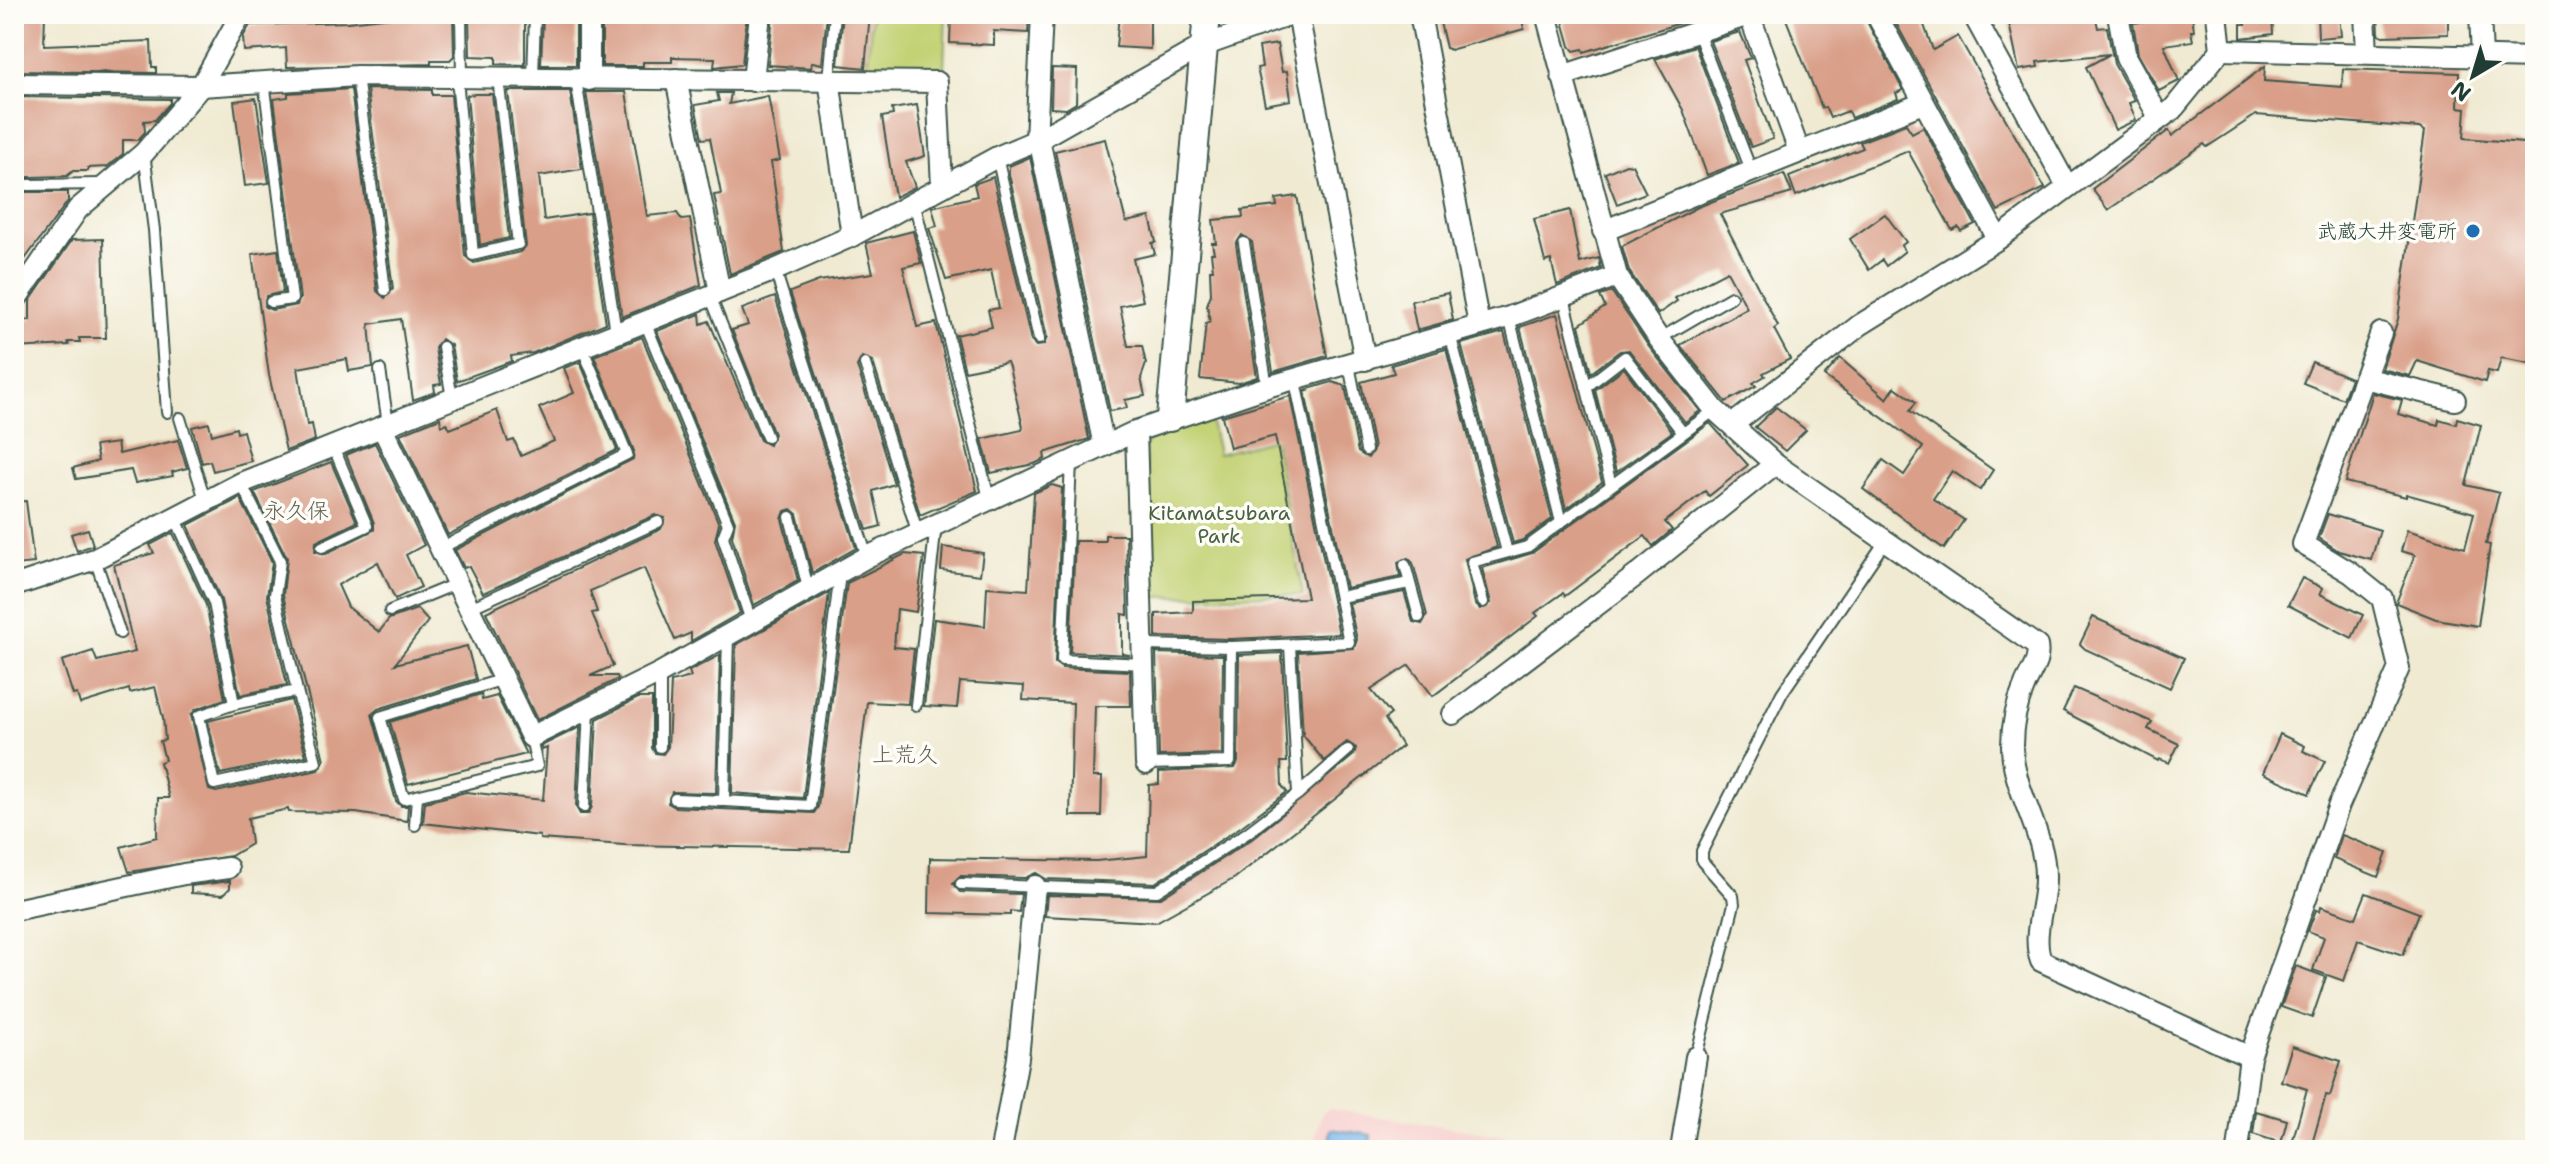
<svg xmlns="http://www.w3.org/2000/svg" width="2549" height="1164" font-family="'Shantell Sans','Klee One',sans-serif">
	<rect width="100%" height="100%" fill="#fdfcf7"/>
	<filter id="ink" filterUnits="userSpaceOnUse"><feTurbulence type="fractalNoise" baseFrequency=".0125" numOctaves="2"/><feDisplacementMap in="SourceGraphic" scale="16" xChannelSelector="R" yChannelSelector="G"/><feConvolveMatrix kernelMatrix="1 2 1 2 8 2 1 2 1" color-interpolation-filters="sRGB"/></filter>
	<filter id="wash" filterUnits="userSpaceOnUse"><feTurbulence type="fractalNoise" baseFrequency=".006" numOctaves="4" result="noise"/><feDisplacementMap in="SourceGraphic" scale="32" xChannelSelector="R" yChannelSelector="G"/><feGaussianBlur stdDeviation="1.8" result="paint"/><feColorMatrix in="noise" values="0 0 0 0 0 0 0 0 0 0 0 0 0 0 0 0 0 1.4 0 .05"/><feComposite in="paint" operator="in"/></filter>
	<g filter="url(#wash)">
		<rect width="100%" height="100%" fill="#f0ead2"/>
		<!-- built -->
		<path fill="#f7d0cf" d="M1329,1109L1597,1150H1312L1321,1114Z"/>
		<!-- green -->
		<g fill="#c3d173" stroke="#718754" stroke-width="2">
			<path d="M872,14H946L944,71L867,69Z"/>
			<path d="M1209,412L1218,454L1274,439L1303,595L1151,597L1145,446L1155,433Z"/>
		</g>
		<!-- water -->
		<path fill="#7ab6ec" stroke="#4c7a90" stroke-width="2" d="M1331,1129L1371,1135L1369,1150H1328Z"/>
		<g id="blocks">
			<!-- building -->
			<g fill="#d99f88">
				<path d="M14,14H45L44,45L151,41L152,67H156V73L14,71Z"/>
				<path d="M419,14H453L454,56L450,60H431V64L287,67L286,48L244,51L243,37L250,25L348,22Z"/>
				<path d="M469,14H525V65L496,64V57L470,56Z"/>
				<path d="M602,14H747L742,64L714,67L715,58L672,57V62H643V66H602Z"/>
				<path d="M773,14H827L822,64L812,62L811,68L768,65Z"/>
				<path d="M843,14H870L865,68L838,65Z"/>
				<path d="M951,14H1029L1028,33L994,31V45L950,43Z"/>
				<path d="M1119,14L1150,16V49L1116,47Z"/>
				<path d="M1438,14H1521L1524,29L1450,50L1446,48Z"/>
				<path d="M1561,14H1710L1584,52L1583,49L1574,51L1570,46Z"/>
				<path d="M1784,14H1863L1903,90L1896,93L1898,99L1851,118L1848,111L1830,118L1825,107L1822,108Z"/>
				<path d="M1891,14H1920L1933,50L1958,36L2045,188L1998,211Z"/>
				<path d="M2007,14H2095L2098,28L2107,27L2114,64L2135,101L2129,103L2136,120L2115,130L2086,67L2110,54L2037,62L2038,67L2019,70Z"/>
				<path d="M2164,14H2192L2194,31H2191L2193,41L2164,45L2179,81L2159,91L2138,54L2133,23L2165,19Z"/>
				<path d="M2246,14H2272L2273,34L2241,38V24H2246Z"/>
				<path d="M2317,14H2339L2341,36L2318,38Z"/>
				<path d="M2378,14H2448V34L2383,36L2379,34Z"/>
				<path d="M543,16H564V20H576V65H541Z"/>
				<path d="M1740,32L1751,58L1744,60L1773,139L1751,147L1710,41Z"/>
				<path d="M1277,44L1282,72L1287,71L1291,100L1265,105L1257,68L1262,67L1259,47Z"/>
				<path d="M1695,46L1739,163L1707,175L1683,110L1655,59Z"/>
				<path d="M2265,66L2264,81L2342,87L2343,69L2459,73L2458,107L2466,108L2464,138L2535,144V364L2501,358L2497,373L2488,371L2485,382L2417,361L2410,376L2382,369L2398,319L2425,131L2419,128L2256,115L2207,147L2204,144L2108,210L2092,189L2169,130L2172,136Z"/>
				<path d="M1052,68L1077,69L1076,103L1066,109L1051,108Z"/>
				<path d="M351,89L377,291L385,298L393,289L367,89L432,90V95H451L465,256L474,263L520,252L526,246L508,91H570L582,169L539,176L544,220L589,213L606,323L533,353L511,356L512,361L457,381L451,345L441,339L435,348L441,384L434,385L435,392L413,400L401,319L369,324L373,367L349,371L347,359L298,368L307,425L312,424L315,440L286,451L269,375L252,254L278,250L283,292L266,296L265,307L272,310L297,305L300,298L274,99L288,97V93Z"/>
				<path d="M586,92H626L647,216L677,213L682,220L690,219L701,285L622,317Z"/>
				<path d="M717,93H731L729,104L768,96L780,160L771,162L784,252L730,274L714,195L721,194L710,138L702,139L695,105L719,101Z"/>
				<path d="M475,94H492L509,238L480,245L467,95Z"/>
				<path d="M16,97L170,99V103L155,120L144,121L145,132L138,140H123V154L107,167L88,168V171H73L67,176L28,177L21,180L25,192H68V201L14,274Z"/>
				<path d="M256,98L269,183L245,186L234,101Z"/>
				<path d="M917,105L925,156L906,162L915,187L895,197L882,117L893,115L892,109Z"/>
				<path d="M1906,124L1912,133L1923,127L1975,224L1961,231L1958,227L1952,230L1908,151L1796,196L1789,177L1863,148L1860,142Z"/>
				<path d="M1105,139L1126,222L1150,217L1156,242L1152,243L1155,254L1133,259L1143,301L1120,306L1128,346H1142L1146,364L1141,378L1145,396L1125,400L1127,408L1110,411L1055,151Z"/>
				<path d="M1030,157L1089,439L1044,453L1045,459L1034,464L991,473L982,439L1022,430L1023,427L1009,367L1007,362L965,371L956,335L992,327L988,310L999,308L991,270L946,280L929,228L937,226L932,207L977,196L974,184L993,177L1031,341L1036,346L1044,345L1047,337L1009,174V166Z"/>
				<path d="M1626,164L1632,165L1646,193L1617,204L1605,173Z"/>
				<path d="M1784,174L1792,193L1720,214L1778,326L1774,329L1790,359L1763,373L1765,376L1753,383L1756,386L1726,402L1680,345L1747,308L1727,271L1675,298L1677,301L1658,314L1629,271L1622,246L1698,207Z"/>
				<path d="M1297,196L1327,356L1273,372L1252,242L1242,235L1236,244L1257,377L1239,383L1200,379L1206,323L1210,322L1207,305L1211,294L1210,270H1213L1211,253H1214L1212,243H1216L1213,220L1243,217L1242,210L1277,206L1276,199Z"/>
				<path d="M1570,210L1580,263L1599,258L1601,268L1557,285L1551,260L1545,262L1534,219Z"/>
				<path d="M1885,214L1906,242L1901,246L1905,251L1886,266L1882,260L1869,270L1850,239Z"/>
				<path d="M913,231L921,263L903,267L917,327L936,323L977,491L920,515L873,362L862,357L857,366L894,484L873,491L881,526L867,530L790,292L819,281L873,273L866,243Z"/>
				<path d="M103,239L106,338H79L80,342H68L69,345L14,348V321L30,320V301L72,240Z"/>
				<path d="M1612,292L1649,347L1700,411L1685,422L1629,350L1620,351L1591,373L1579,325L1605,307L1600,296Z"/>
				<path d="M1448,293L1453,320L1417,330L1411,301Z"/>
				<path d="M775,297L856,548L812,573L797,514L791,509L785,511L782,519L798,581L754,605L732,537L735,521L657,331L700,314L701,324L709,321L760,440L769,445L774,434L732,330L748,325L742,309Z"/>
				<path d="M1557,314L1602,482L1566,509L1520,327Z"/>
				<path d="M1504,332L1552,519L1523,540L1513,543L1461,344Z"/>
				<path d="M642,337L719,524L715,540L740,613L691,641V633L675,640L644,568L590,591L597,612L592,613L613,666L590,676H617L618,679L537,720L486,612L661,529L665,518L655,515L483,593L469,566L464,568L455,550L633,459L634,451L594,356Z"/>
				<path d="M1446,349L1497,547L1465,559L1475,604L1480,609L1491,603L1482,568L1532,553L1710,423L1748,465L1709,496L1705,491L1665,522L1672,530L1653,546L1645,536L1565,596L1563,593L1535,613L1538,616L1433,696L1409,665L1371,690L1391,714L1385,719L1402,746L1235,878L1156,922L1045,916L1047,895L1161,898L1252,839L1354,755L1356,748L1347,742L1324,761L1303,735L1298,652L1354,648L1357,640L1349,603L1404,592L1413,622L1422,624L1427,615L1413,563L1408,558L1398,562L1400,577L1346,588L1305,392L1308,391L1305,390L1332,382L1345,386L1358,452L1368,458L1374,448L1361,382L1394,373L1391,365Z"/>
				<path d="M1840,358L1887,399L1895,387L1916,402L1910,411L1993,470L1980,490L1952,471L1933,499L1964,520L1944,549L1863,489L1883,460L1904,475L1923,447L1824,376Z"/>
				<path d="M580,362L617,450L448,535L400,434L440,418L441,426L447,423L450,429L497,410L508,442L514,440L521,456L554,441L539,408L574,393L564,368Z"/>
				<path d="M2312,362L2351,378L2343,399L2303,383Z"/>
				<path d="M1624,368L1672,432L1616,472L1595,390Z"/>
				<path d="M2373,393L2402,400L2398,414L2438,425L2439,419L2456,424L2457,418L2481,425L2466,485L2499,493L2486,544L2490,545L2478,626L2436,619L2396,603L2415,555L2401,551L2407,530L2465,548L2474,513L2406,494V497L2345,482Z"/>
				<path d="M1290,396L1339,634L1231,639L1156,637V614L1193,612V601L1307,598L1275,436L1230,448L1222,416Z"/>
				<path d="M1776,407L1806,430L1785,451L1755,427Z"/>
				<path d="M209,423L212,435L236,428L237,433L243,431L251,461L213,471L210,461L202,463L192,427Z"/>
				<path d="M178,440L187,468L172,472L173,476L135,483L131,470L76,479L73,468L98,461L95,446L117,443L119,454Z"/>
				<path d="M375,443L424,545L406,555L421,587L395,599L378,562L338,585L348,607L379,632L389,619L417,609L428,621L395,664L467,646L476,679L378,709L372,714L396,801L401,806H408L407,821L356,813L289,812L288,809L248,818L251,844L231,856L129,872L121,847L157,837L158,798H169L160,762L165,760L160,741L165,740L163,718L155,687L130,693L129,689L80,704L77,694L73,695L62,661L93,651L97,661L135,652L114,565L154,553L150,545L173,533L206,605L225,699L196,709L191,715L209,790L216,792L318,770L324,760L283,595L287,558L254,492L331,462L357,522L316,542L315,551L325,554L374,530V523L346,455Z"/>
				<path d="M1052,485L1062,488L1055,663L1062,668L1130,671L1131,706H1095L1093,777H1102L1101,816H1070L1073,703L1023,700L1024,686L960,682L957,708L924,706L934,619L985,626L987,587L1028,590L1034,493Z"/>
				<path d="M240,498L272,562L267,596L287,685L240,695L221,600L188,525Z"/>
				<path d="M26,501L34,563L14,565V502Z"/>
				<path d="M2328,514L2380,530L2371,560L2339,551L2319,538Z"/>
				<path d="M88,529L93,545L77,551L71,534Z"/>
				<path d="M1105,535H1126L1128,615L1122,614V654L1130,655L1070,652L1075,541H1105Z"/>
				<path d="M943,547L983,553L980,575L941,570Z"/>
				<path d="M905,554L924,556L916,612L897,609L894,647L914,649L908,704L867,702L849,849L624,845L540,839V836L423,823L425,802L466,792L543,800L547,748L542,750L541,746L580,727L576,807L580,814H588L592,807L597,719L638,698H652V748L655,753L663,754L668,747L671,682L691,677L689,671L720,655L716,793L672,792L668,803L675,807L814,813L818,807L847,583Z"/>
				<path d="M2302,578L2323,588L2320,594L2363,615L2352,638L2288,605Z"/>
				<path d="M829,593L803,798L732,793L736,645Z"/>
				<path d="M2093,617L2184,658L2170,688L2085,649L2080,644Z"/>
				<path d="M1156,653L1223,655L1222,754L1159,756Z"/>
				<path d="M1282,653L1287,762H1281L1282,786L1287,792L1242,826L1155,883L1046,879L1036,873L1025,878L960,876L953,884L960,892L1021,894L1019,912L1010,911V915L929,913L930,858L1096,861L1147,856L1149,785L1159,784V772L1235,768L1238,762L1239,655Z"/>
				<path d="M2074,688L2152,722L2148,729L2179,744L2169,763L2159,759L2158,761L2063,711Z"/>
				<path d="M481,694L482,700L497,696L526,754L408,784L390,722Z"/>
				<path d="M291,700L306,756L220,774L208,721Z"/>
				<path d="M2280,734L2305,746L2303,751L2325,761L2309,794L2263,773Z"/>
				<path d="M2342,835L2387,853L2378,877L2334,859Z"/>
				<path d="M230,881V888L223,895L191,893V886Z"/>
				<path d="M2366,893L2419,913L2403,955L2358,940L2344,981L2313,970L2324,937L2308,931L2316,910L2320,911L2321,906L2356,918Z"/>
				<path d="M2296,966L2326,977L2312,1018L2281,1007Z"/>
				<path d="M2292,1046L2341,1061L2330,1096L2326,1095L2312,1144L2293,1139L2307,1089L2281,1081Z"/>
				<path d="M2256,1111L2287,1120L2281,1143L2253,1134Z"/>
			</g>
		</g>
	</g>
	<g filter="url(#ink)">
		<use href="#blocks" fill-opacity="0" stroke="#3e574c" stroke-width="2"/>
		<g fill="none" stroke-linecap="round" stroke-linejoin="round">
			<!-- service casing -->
			<g stroke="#3e574c" stroke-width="14">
				<g id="service">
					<path d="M461,14L462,78"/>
					<path d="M239,17L333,14"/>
					<path d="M1697,30L1751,170"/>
					<path d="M357,76L385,290"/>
					<path d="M457,78L473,255L518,244L498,78"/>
					<path d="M533,78L535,14"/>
					<path d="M576,80L616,332"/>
					<path d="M829,80L835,14"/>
					<path d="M264,81L292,299L271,302"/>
					<path d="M144,153L154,230L167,412"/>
					<path d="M997,157L1039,339"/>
					<path d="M28,185L102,184"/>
					<path d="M914,202L989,498"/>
					<path d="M1244,243L1267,387"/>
					<path d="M775,270L867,557"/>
					<path d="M710,296L767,437"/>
					<path d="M1564,298L1611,485"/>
					<path d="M1509,317L1561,522"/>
					<path d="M645,322L728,524L723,537L751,621"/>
					<path d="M1450,334L1507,552"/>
					<path d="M1659,339L1731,297"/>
					<path d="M443,347L452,398"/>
					<path d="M865,364L918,534"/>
					<path d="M1349,365L1366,450"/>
					<path d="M380,370L388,424"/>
					<path d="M1586,387L1625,357L1683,433"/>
					<path d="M180,418L206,503"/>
					<path d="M1071,462L1062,660L1144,664"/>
					<path d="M241,483L280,561L275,595L297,691"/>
					<path d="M175,517L214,603L234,704"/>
					<path d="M790,517L808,588"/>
					<path d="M322,547L367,526L333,446"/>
					<path d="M441,548L627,454L582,347"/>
					<path d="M95,559L120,633"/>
					<path d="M1405,565L1419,617"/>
					<path d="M1340,597L1409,583"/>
					<path d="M1483,602L1472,562L1527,547L1715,410"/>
					<path d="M470,608L658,522"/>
					<path d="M390,611L458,583"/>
					<path d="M728,634L724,801L810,806L840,574"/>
					<path d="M1144,645L1231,647L1349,642L1295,381"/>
					<path d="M660,673V747"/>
					<path d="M504,679L380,717L404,799L537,766L531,737"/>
					<path d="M297,691L316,762L214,784L199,716L234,704Z"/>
					<path d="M916,705L936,524"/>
					<path d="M1146,764L1230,762L1231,647"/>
					<path d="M1298,794L1348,750"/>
					<path d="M675,799L724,801"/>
					<path d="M584,807L589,711"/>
					<path d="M415,825L417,796"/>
					<path d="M961,884L1157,891L1247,833L1298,794L1290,645"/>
					<path d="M1696,1057L1734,904L1733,896L1702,861V851L1782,693L1886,540"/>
				</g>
			</g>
			<!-- minor casing -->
			<g stroke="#3e574c" stroke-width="24">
				<g id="minor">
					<path d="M1298,14L1365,360"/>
					<path d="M1420,14L1479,325"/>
					<path d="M1546,14L1617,276L1659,339L1715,410L1775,464L2037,646C2040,662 2031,670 2025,685C2017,703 2012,725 2012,745C2012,790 2045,831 2045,876C2046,904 2031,934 2041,961L2250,1057"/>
					<path d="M1749,14L1799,151"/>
					<path d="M1876,14L1998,239"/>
					<path d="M1973,14L2067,186"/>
					<path d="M2118,14L2126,58L2159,117"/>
					<path d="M2365,14L2367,53"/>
					<path d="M2480,14L2482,57"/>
					<path d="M2221,50L2535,58"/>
					<path d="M1562,76L1749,15"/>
					<path d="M676,79L720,292"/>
					<path d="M589,80V14"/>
					<path d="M829,80L852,236"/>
					<path d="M753,81L760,14"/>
					<path d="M14,84L201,86L357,76L937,82L942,187"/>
					<path d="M1039,139L1104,446"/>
					<path d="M1036,140L1042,14"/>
					<path d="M1603,231L1923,103"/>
					<path d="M14,302L78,209L144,153L201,86L241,14"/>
					<path d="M2364,378L2455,400"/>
					<path d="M1732,425L1860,325L1998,239L2173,109L2221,50L2217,14"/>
					<path d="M382,427L531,737L660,673L867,557L1136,431L1267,387L1509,317L1617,276"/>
					<path d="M1136,431L1146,764"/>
					<path d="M14,586L95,559L241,483L775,270L852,236L997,157L1039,139L1203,46L1293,14"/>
					<path d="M1453,714L1638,574L1775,464"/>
					<path d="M14,910L184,874L228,868"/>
					<path d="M1001,1150L1018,1058L1035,886"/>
					<path d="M1681,1150L1696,1057"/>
					<path d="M2238,1150L2250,1057L2339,805L2399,668L2382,598L2351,573L2303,544L2381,333"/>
				</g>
			</g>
			<!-- tertiary casing -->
			<g stroke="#3e574c" stroke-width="30">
				<path id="tertiary" d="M1170,418L1207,14"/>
			</g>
			<!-- service -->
			<use href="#service" stroke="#fff" stroke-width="10"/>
			<!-- minor -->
			<use href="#minor" stroke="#fff" stroke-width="20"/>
			<!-- tertiary -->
			<use href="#tertiary" stroke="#fff" stroke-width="26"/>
		</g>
	</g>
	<!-- markers -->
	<circle fill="#1f6fb2" stroke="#fdfcf7" stroke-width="3" cx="2473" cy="231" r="8"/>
	<g text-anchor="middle" stroke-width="7" stroke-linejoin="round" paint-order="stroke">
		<!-- poi labels -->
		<g font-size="20" fill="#1f3d34" stroke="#fdfcf7" text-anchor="end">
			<text x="2457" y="238">武蔵大井変電所</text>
		</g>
		<!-- park labels -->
		<g font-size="20" fill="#486244" stroke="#fdfcf7">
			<text x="1219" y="520">Kitamatsubara<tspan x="1219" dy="23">Park</tspan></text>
		</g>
		<!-- neighbourhood labels -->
		<g font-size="22" fill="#605f51" stroke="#fdfcf7">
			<text x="296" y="518">永久保</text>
			<text x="905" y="762">上荒久</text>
		</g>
	</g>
	<!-- margin -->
	<rect width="2549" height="1164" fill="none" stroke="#fdfcf7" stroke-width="48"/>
	<!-- north arrow -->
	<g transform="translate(2473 76) rotate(218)" stroke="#fdfcf7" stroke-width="6" paint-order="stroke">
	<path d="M0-6L14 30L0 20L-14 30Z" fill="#1f3d34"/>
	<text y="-12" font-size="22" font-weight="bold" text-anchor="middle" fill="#1f3d34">N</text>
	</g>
</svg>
